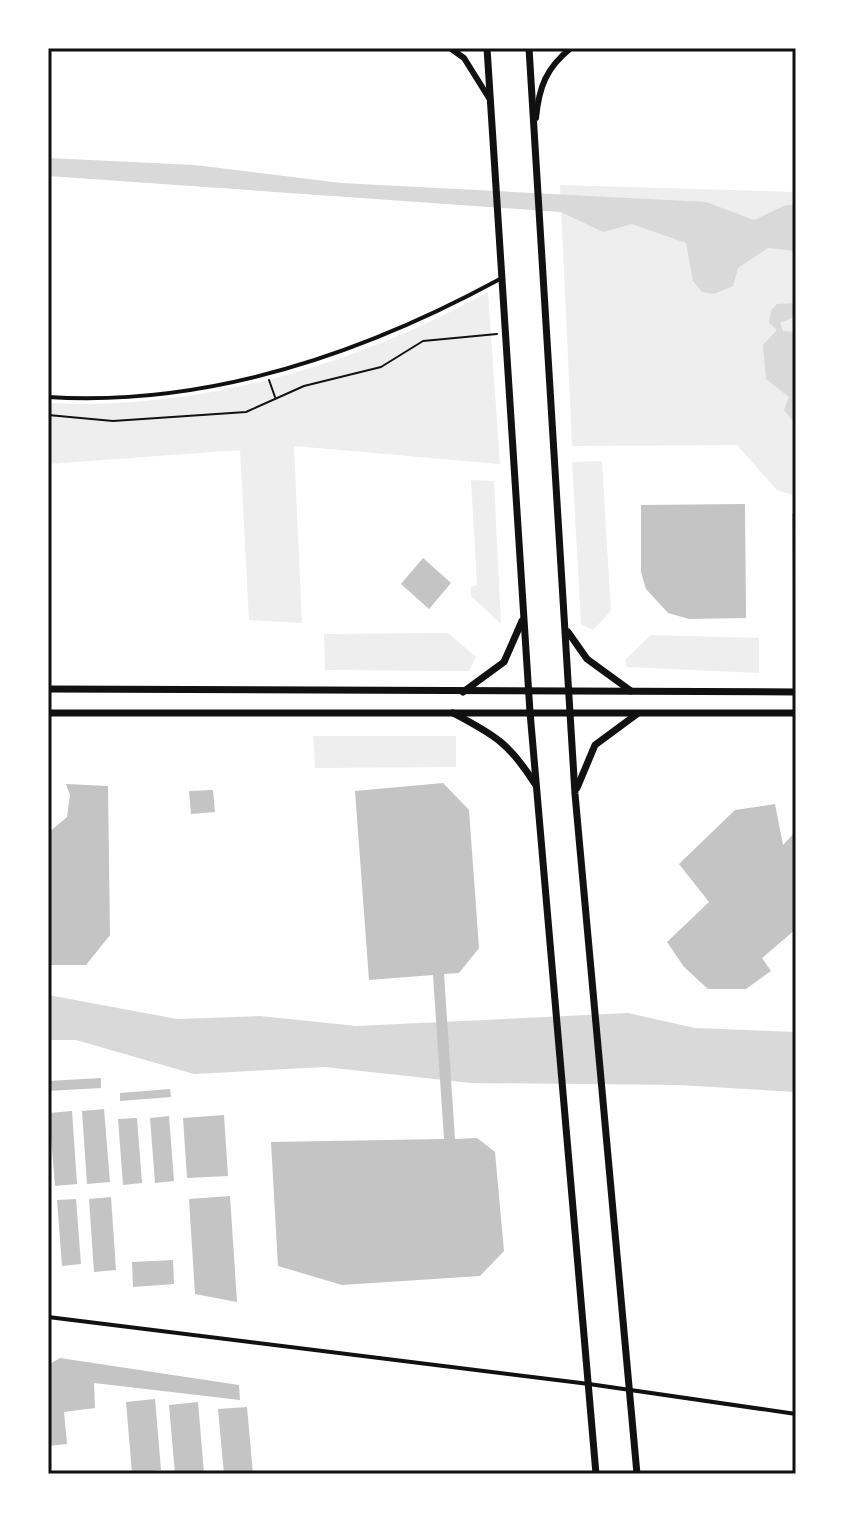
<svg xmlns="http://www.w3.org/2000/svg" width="844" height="1522" font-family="Commissioner,sans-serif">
	<rect width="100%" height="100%" fill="#fff"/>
	<!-- green -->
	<g fill="#eee">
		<path d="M560,185L796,192V496L777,490L737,445L572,446Z"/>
		<path d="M488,292L500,464L294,446L302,623L249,620L240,450L48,464V403C199,411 357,365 488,292Z"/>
		<path d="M602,461L611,611L593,630L581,624L572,462Z"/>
		<path d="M471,480L494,481L501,624L471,596V587L477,585Z"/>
		<path d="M448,633L476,657L469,671L325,670L324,634Z"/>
		<path d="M651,635L759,638V673L627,667L625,660Z"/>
		<path d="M313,736H456V767L315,768Z"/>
	</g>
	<!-- water -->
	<g fill="#d9d9d9">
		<path d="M48,158L195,165L341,183L706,202L754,220L786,205H796V251L768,248L738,268L733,286L714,294L702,292L693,281L686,243L632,224L603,232L561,212L48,176Z"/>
		<path d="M796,303V316L780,323L783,331L796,332V425L784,410L789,397L766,379L763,345L777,330L769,323L771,310L777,304Z"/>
		<path d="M48,995L177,1019L260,1016L357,1026L628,1013L695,1028L796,1032V1092L678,1085L471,1083L325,1067L194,1074L76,1040H48Z"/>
	</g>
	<!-- building -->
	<g fill="#c4c4c4">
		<path d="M745,504L746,618L689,619L668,613L646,589L641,572V505Z"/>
		<path d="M792,513H796V605H793Z"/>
		<path d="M423,558L451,583L429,609L401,584Z"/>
		<path d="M443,783L469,810L479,948L459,973L444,974L455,1139L477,1138L495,1152L504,1251L480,1276L342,1285L278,1266L271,1142L444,1139L433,975L369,980L355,791Z"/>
		<path d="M66,784L108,786L110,935L86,965H48V833L67,817L70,795Z"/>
		<path d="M213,790L215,812L191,814L189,791Z"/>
		<path d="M775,804L783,845L796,831V929L762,958L771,971L746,989H708L684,967L667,942L709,902L679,864L735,810Z"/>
		<path d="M101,1078V1088L48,1091V1081Z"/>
		<path d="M170,1089L171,1097L120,1101V1093Z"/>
		<path d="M104,1109L110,1182L87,1184L82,1111Z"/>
		<path d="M72,1111L77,1184L55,1186L49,1113Z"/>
		<path d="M224,1115L228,1176L187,1178L183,1118Z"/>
		<path d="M169,1116L174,1181L155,1183L150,1118Z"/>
		<path d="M137,1118L142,1183L123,1185L118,1119Z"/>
		<path d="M230,1196L237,1302L195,1294L189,1199Z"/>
		<path d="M111,1197L116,1270L94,1272L89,1199Z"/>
		<path d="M76,1199L81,1264L62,1266L57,1200Z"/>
		<path d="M173,1260L174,1284L133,1287L132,1262Z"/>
		<path d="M60,1358L239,1385L240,1400L94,1383L95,1408L64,1412L67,1444L48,1446V1365Z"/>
		<path d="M155,1399L161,1470L132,1473L126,1402Z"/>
		<path d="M198,1402L204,1473L175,1474L169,1405Z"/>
		<path d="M247,1407L253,1474H224L218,1409Z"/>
	</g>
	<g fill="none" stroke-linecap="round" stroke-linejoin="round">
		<!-- path -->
		<g stroke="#111" stroke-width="2">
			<path d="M269,380L275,397"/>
			<path d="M48,415L113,421L246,412L304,386L381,367L423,341L497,334"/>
		</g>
		<!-- minor -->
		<g stroke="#111" stroke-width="4">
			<path d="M48,397C208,407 362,354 500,279"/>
			<path d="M48,1317L589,1384L796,1414"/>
		</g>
		<!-- tertiary -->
		<g stroke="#111" stroke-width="6">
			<path d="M450,48L464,58L489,98"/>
			<path d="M536,118C539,87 546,68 571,48"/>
		</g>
		<!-- primary -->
		<g stroke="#111" stroke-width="7">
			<path d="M487,48L530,712L596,1474"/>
			<path d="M529,48L575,794L637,1474"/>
			<path d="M568,632L587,659L631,691"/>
			<path d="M48,689L796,692"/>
			<path d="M463,692L504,662L522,621"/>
			<path d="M48,713H796"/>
			<path d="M453,713C495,735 510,744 535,784"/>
			<path d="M577,788L595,745L637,714"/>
		</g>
	</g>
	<!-- border -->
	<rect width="844" height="1522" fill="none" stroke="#ffffff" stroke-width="100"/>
	<rect x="50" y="50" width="744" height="1422" fill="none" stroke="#111" stroke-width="3"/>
</svg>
